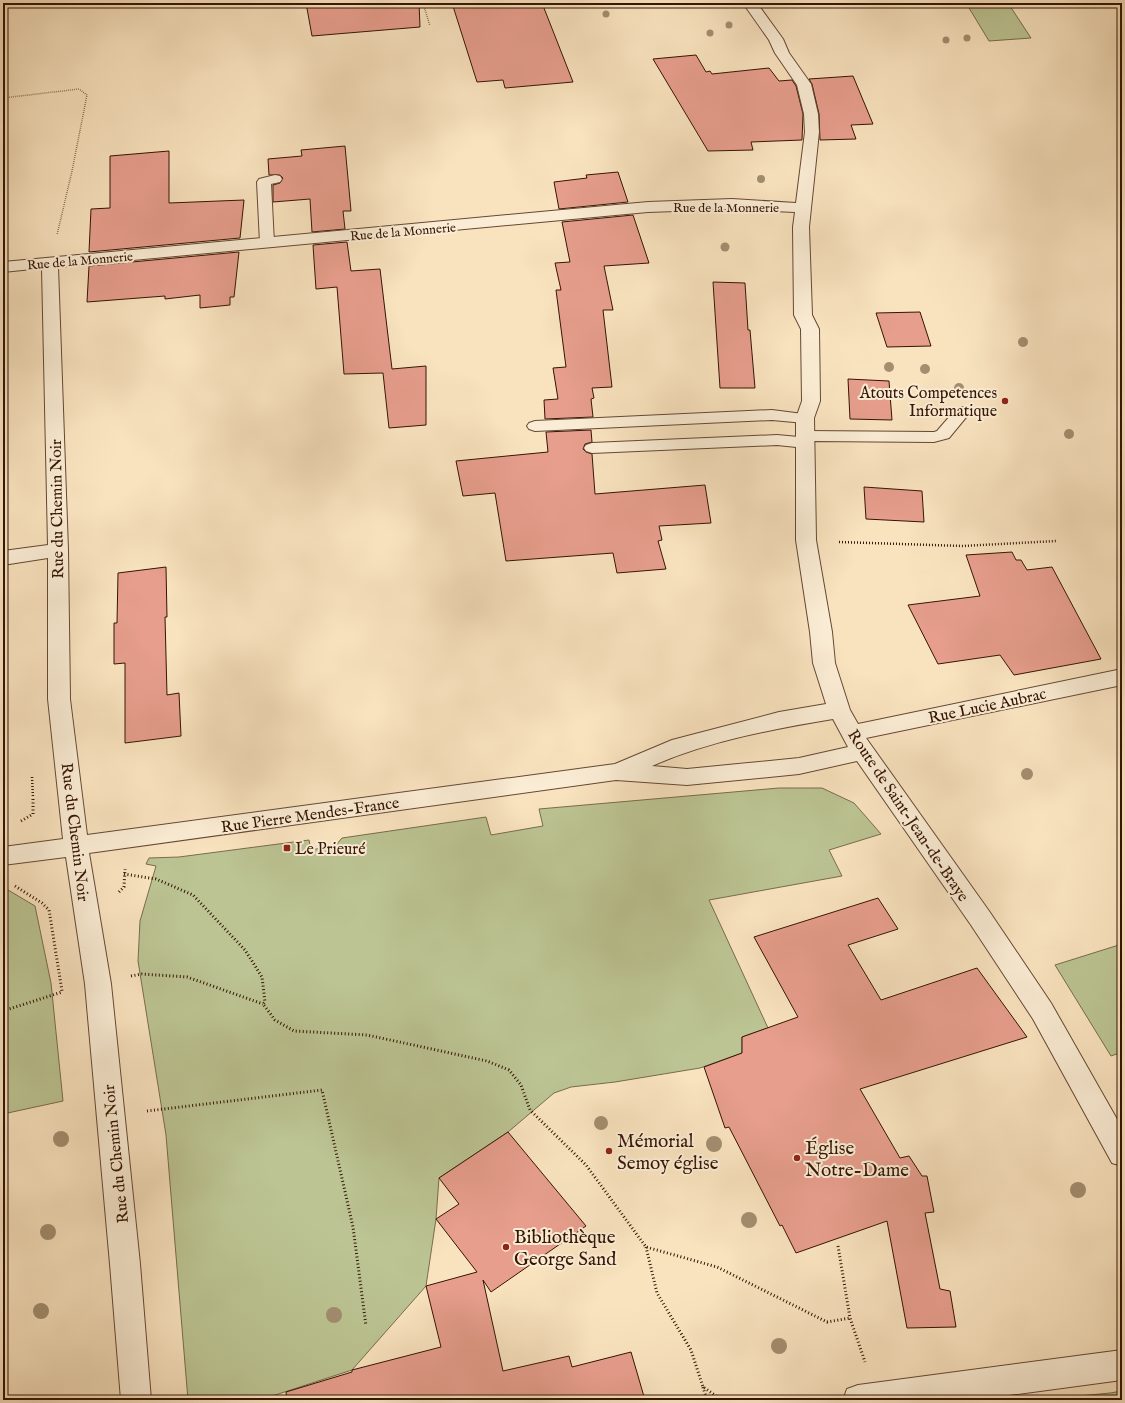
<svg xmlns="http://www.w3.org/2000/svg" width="1125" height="1403" font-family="'IM FELL English',serif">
	<rect width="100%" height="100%" fill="#f9e3bf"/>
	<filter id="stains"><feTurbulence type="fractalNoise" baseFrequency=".005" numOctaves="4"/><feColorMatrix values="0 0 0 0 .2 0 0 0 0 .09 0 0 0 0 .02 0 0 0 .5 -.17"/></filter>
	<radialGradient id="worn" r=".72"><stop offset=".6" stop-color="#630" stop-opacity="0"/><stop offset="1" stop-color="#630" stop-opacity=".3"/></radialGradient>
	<!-- green -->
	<g fill="#bcc493" stroke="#786c4c">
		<path d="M966,3H1008L1031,38L989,41Z"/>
		<path d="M779,788H822L854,803L881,834L829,850L842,876L709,900L768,1028L742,1037V1053L700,1068L615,1082L571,1087L554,1093L508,1132L439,1178L436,1219L426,1286L352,1370L266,1398V1400H188L166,1135L138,961L140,921L156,866L146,864L149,858L179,857L309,840L311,850L336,845L342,838L486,817L491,835L543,826L539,809Z"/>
		<path d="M3,887L35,906L51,983L63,1101L3,1114Z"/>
		<path d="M1122,944V1052L1111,1056L1055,965Z"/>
		<path d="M1122,1391V1400H1037L1110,1393Z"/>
	</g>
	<!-- building -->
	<g fill="#e79e8d" stroke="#341404">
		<path d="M306,3H419L420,27L312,36Z"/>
		<path d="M452,3H542L573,82L505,88L503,80L477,82Z"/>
		<path d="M696,55L706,72L710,71L712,74L769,68L779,81L792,80L796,86L803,114L802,140L751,142L753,150L708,151L653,59Z"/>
		<path d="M853,76L873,124L851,125L856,139L820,140L819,114L812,84L809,79Z"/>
		<path d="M345,146L351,211H343L345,229L312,232L310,199L273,202V185L280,183L283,178L280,175H269L268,159L302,156L301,150Z"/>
		<path d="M169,151V203L244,200L240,238L89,252L91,209L110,208V156Z"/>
		<path d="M618,172L628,202L559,209L554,182L587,178L586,175Z"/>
		<path d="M633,215L649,263L604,266L613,310H603L612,387L592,388L594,398L591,399L593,417L545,419L544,400L558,399L553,368L566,367L556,290H561L555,263L570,262L562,222Z"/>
		<path d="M347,242L351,271L380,269L392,369L426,366V425L389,428L383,373L344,374L337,287L316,289L313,245Z"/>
		<path d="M239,252L234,297H230V305L200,308V295L165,299V296L87,302L89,266Z"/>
		<path d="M713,282L745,283L748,330H750L755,388H720Z"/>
		<path d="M920,312L931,346L887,347L876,313Z"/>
		<path d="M848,379L889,381L892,420L850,419Z"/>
		<path d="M591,430L592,442L585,444L583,449L586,452L592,454L595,494L705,485L711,523L659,526L662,540L658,541L666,569L617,573L613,553L506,561L495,493L463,496L456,461L548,452L546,432Z"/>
		<path d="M864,487L922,491L924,522L866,519Z"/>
		<path d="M1012,552L1016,560H1021L1027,570L1052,567L1101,659L1014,675L1000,655L938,664L908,605L980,596L966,555Z"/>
		<path d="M166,567L167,617H165L167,695L179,693L181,736L125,743V663L114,664V623H117L118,573Z"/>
		<path d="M878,898L898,929L848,945L881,1000L977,968L1027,1037L860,1089L900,1158L909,1156L922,1176H927L934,1212L925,1213L940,1289L950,1291L956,1327L907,1328L887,1221L796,1253L782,1225L780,1226L729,1127L725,1128L704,1067L742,1053V1037L798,1017L754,937Z"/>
		<path d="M508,1132L586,1226L491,1292L483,1280L503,1371L569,1356L572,1367L631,1352L645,1400H287L286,1392L352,1372V1370L441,1347L426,1286L477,1272L436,1219L459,1204L439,1178Z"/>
	</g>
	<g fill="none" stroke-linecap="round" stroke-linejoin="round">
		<!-- lane casing -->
		<g stroke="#654833" stroke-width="2">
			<g id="lane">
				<path d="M275,175L280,176L282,179L280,182L271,184L274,243L272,246L267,247L262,246L260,243L257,182L259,179Z"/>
				<path d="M962,407L968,409L970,412L968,415L949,438L934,442L813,441L814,443L812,446L806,448L777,445L592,453L586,451L584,448L586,445L592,443L777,435L799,437L798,436L800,433L806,431L934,432L937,431L956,409Z"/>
				<path d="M772,410L811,415L813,418L811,421L805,423L772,420L535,431L529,429L527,426L529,423L535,421Z"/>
			</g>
		</g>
		<!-- street casing -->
		<g stroke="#654833" stroke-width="2">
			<g id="street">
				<path d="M743,3H757L783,39L789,53L811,84L818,114L819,132L809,227L812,315L819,329L820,401L814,418L816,540L832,632L835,663L850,710L858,724L1122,669V685L866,738L989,911L1051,1003L1122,1128V1166L1112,1163L1033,1019L971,925L857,761L799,774L687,785L616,780L89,853L111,984L140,1264L151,1400H121L110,1264L85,984L66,857L3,865V847L63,839L48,699V558L3,565V551L48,545L42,268L3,272V262L648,202L732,199L796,203L805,132L804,114L797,85L775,53L769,40ZM732,209L795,212L793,227L794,315L801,329L802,401L796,418V540L810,632L813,663L826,704L779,712L672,740L615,764L87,835L70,699L68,550L58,267L648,212ZM833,719L848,747L799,758L687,769L652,766C708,741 773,729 833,719Z"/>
				<path d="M1122,1350V1380L972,1400H843L847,1389L858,1385Z"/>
			</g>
		</g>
		<!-- path-far2 -->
		<g stroke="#341404" stroke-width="1.5" stroke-dasharray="0.5 1.5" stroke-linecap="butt">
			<path d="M423,3L430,26"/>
			<path d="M3,98L79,89L87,95L72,171L57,235"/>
		</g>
		<!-- path-far1 -->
		<g stroke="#341404" stroke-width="2.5" stroke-dasharray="1 2" stroke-linecap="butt">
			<path d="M839,542L963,546L1056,541"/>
			<path d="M32,777L33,798"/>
		</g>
		<!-- path -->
		<g stroke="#341404" stroke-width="3" stroke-dasharray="1 2.5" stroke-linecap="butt">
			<path d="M21,821L33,814V797"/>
			<path d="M124,874L156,879L193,895L245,950L262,977L265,1002L263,1004L275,1020L294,1031L367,1035L487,1061L509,1070L521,1085L530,1110L586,1165L646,1247L717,1267L827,1322L850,1318"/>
			<path d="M15,886L42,903L49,910L62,991"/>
			<path d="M119,892L124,887L125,869"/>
			<path d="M131,976L142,974L187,977L263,1004"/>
			<path d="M3,1011L62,992"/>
			<path d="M147,1111L322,1090L353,1227L366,1326"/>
			<path d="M838,1246L850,1318L865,1362"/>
			<path d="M646,1247L657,1293L691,1350L703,1387L722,1400"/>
			<path d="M703,1387L707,1400"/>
		</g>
		<!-- lane -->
		<use href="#lane" fill="#fbedd5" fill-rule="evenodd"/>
		<!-- street -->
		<use href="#street" fill="#fbedd5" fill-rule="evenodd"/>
	</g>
	<!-- trees -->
	<g fill="#a38e70">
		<circle cx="606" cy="14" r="3.5"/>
		<circle cx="729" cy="25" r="3.5"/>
		<circle cx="710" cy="33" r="3.5"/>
		<circle cx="967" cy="38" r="3.5"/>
		<circle cx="946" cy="40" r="3.5"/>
		<circle cx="761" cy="179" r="4"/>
		<circle cx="725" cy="247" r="4.5"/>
		<circle cx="1023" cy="342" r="5"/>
		<circle cx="889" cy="367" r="5"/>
		<circle cx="925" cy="369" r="5"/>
		<circle cx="959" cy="388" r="5"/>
		<circle cx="1069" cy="434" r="5"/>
		<circle cx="1027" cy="774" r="6"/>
		<circle cx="601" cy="1123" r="7"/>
		<circle cx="61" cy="1139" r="8"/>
		<circle cx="714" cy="1144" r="8"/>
		<circle cx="1078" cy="1190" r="8"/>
		<circle cx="749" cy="1220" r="8"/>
		<circle cx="48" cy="1232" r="8"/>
		<circle cx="41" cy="1311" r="8"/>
		<circle cx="334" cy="1315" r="8"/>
		<circle cx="779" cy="1346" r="8"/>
	</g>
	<!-- markers -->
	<g fill="#8f2418" stroke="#fbedd5" stroke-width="1.5">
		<circle cx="1005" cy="401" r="4"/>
		<rect x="283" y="844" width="8" height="8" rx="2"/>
		<circle cx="609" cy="1151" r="4"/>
		<circle cx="797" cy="1158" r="4"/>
		<circle cx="506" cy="1247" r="4"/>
	</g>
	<g text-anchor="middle" stroke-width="4" stroke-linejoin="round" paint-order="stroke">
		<!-- far-street labels -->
		<g font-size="13" fill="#341404" stroke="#fbedd5">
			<text x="726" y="212">Rue de la Monnerie</text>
			<text transform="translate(403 231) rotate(-5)" y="5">Rue de la Monnerie</text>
			<text transform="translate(80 260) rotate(-5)" y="5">Rue de la Monnerie</text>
		</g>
		<!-- poi labels -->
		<g font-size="16" fill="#341404" stroke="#fbedd5" text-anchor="end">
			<text x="997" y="398">Atouts Competences<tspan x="997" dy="18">Informatique</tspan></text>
			<text x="295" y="854" text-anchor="start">Le Prieuré</text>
		</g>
		<!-- street labels -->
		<g font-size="16" fill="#341404" stroke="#fbedd5">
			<text transform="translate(56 509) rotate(-91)" y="6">Rue du Chemin Noir</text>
			<text transform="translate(987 705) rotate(-12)" y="6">Rue Lucie Aubrac</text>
			<text transform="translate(310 814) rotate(-8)" y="6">Rue Pierre Mendes-France</text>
			<text transform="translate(909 815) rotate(56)" y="6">Route de Saint-Jean-de-Braye</text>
			<text transform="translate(76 832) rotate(83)" y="6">Rue du Chemin Noir</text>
			<text transform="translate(115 1154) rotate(-96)" y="6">Rue du Chemin Noir</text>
		</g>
		<!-- near-poi labels -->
		<g font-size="19" fill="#341404" stroke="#fbedd5" text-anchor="start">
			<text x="617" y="1147">Mémorial<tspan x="617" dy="22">Semoy église</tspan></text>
			<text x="805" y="1154">Église<tspan x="805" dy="22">Notre-Dame</tspan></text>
			<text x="514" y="1243">Bibliothèque<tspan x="514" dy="22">George Sand</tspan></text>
		</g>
	</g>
	<!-- margin -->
	<rect width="1125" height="1403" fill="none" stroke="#f9e3bf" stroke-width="16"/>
	<rect x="4" y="4" width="1117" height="1395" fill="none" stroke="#341404" stroke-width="2"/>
	<rect x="8" y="8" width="1109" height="1387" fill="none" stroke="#341404"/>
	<rect width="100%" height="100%" filter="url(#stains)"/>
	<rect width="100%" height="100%" fill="url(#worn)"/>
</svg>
